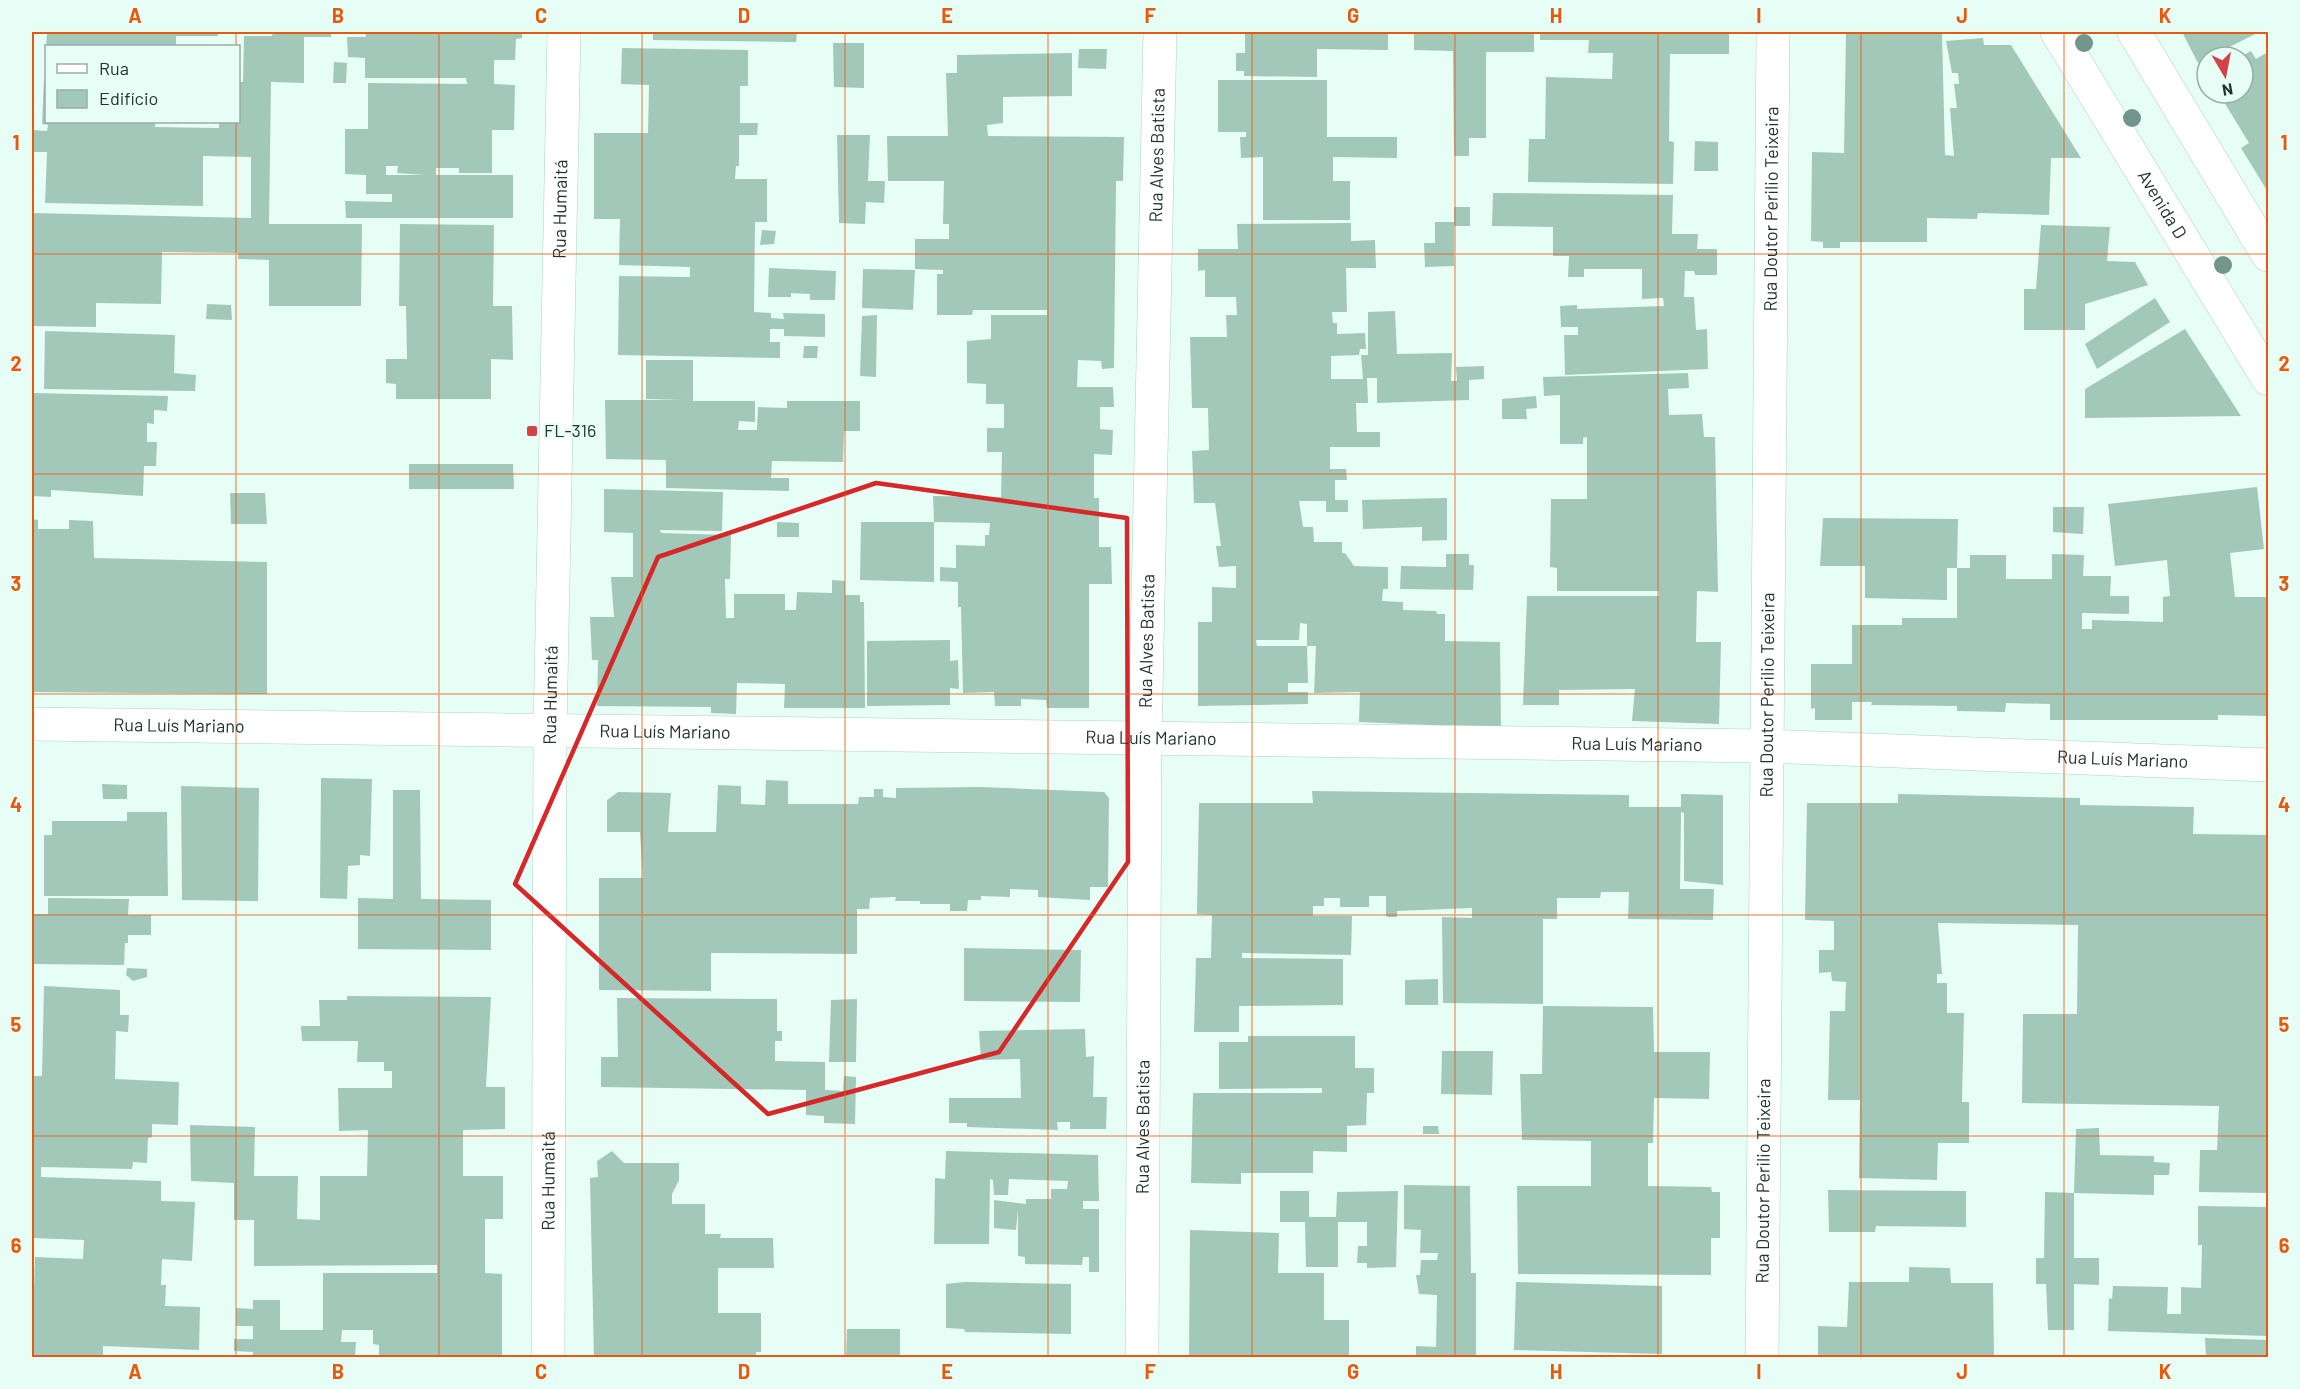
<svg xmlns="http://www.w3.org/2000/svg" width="2300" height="1389" font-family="Barlow,sans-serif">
	<rect width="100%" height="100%" fill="#e7fef6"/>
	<!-- building -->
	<g fill="#a2c8ba" fill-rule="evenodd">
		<path d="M32,32H218V36H176V46H46L47,34H32Z"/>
		<path d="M273,32H331V37H304V83L271,82L269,224H362L361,306H269V260L238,259V253L162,252L161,304L96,303V327L32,326V213L251,218V157L203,156V206L45,203L47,152H32V130L47,131L48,125L42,124L44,79L46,80V122H155V127L219,128V122H238V82H243L244,36H272Z"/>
		<path d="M365,32H522V38L516,39L515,60H494V84L515,85L514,130H492V173H459V168H436V175H513V218H346L345,201L392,202V194H366V175L345,174V129H368V83L467,84L466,78H365V58L348,57L347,37H366ZM386,166H398L397,173L424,175H386Z"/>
		<path d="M653,32H797L796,42L653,40Z"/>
		<path d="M1245,32H1388V50L1317,49V77L1244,76V71H1236V53H1245Z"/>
		<path d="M1414,32H1534V52H1486V138H1469V156H1454L1453,51L1414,50Z"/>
		<path d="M1540,32H1729V54H1670L1669,141L1674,142L1673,184L1528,182L1529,139H1545L1546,77L1612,79L1613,53H1588L1589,40H1540Z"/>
		<path d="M1846,32H1942L1945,155L1954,156L1950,108H1957L1954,84H1959L1958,73H1952L1946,41L1983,38L1984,45H2011L2081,158H2051L2049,215L1978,213L1977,219L1927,218V242H1840V248H1823V242L1811,241L1812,152L1844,153Z"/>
		<path d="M2182,32H2259L2198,63Z"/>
		<path d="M833,43H864V88L834,87Z"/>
		<path d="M622,48L748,50V86H740V123H758L757,135H739V166H736L735,179H767V222H755L754,312L771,313V318L784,319L783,313L825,314V337L784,336V329H770V342H780V358L618,355L619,276L690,277V267L619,265L620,219H594V133H648L649,85L621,84Z"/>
		<path d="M1079,49H1107L1106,69L1078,68Z"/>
		<path d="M2251,51L2256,59L2268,52V192L2241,148L2249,143L2221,97L2218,99L2214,93H2243V57H2240Z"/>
		<path d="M1072,53V96L1003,97V123L987,125L988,136L1124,137L1123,181H1116L1114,368L1102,369L1101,361L1078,360L1077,387H1113L1114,407H1100V429L1113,430L1112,455L1094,454V498H1099V547H1111L1112,584H1089V708H1047L1046,700L1021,699V706H995L994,692L963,693L961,607H958V582L940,581V567L956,568V545L985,546V535H989L990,523L934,522L933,496L1001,497L1002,452H987V428H1004V404H986V384L967,383V341L991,339V315H1047V310H973L972,315H937V274H943V270L915,269V239H949V224H943L944,181H888L887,136H948L946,73H957V55Z"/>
		<path d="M334,62L347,63L346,83H333Z"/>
		<path d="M1218,80H1327V137H1397V158L1333,157V181H1350V220H1263V157L1241,158L1240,137H1246V132H1218Z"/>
		<path d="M837,135H870L868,181H885L884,203L866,202L865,224L839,223Z"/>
		<path d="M1695,141L1718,142V171H1694Z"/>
		<path d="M1493,193L1673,195L1672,234H1698L1697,249H1717V275H1695L1694,271H1685L1684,297H1694L1696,330L1707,329L1708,369L1565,375L1564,335H1578V327H1561L1560,306L1577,305V309L1664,306L1663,298L1642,299V269H1584V277H1568L1569,256H1553V227L1492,226Z"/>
		<path d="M1454,207H1470V226H1454V266L1425,267L1424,243H1435V222H1454Z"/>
		<path d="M1351,223V241L1375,240L1376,268H1346L1347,312H1332L1333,323H1337V334L1365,333L1366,349H1360L1359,355L1331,356V379H1363L1361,355H1368V312L1395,311L1397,354L1452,353L1451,381H1457L1456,367L1484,366V379L1469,380V400L1377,403V378H1367L1368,403H1356L1357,432H1380V447H1330V469H1346L1347,480H1335V500H1348V512H1326V501H1299L1303,527H1313L1314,542H1342V553H1345L1354,566L1388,567V589H1383L1382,601L1403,602V610L1436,611L1437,614H1445V641L1500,642L1501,728L1359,722L1360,692L1314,693L1316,646H1307V624L1300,623L1299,640H1256L1257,646H1307L1308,683H1288V692H1308V704L1198,706V622H1212V587L1236,588V566L1219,567L1216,546H1221L1215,503H1194L1192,451L1209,450L1208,408H1192L1190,337H1227L1226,315H1237L1236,297H1205V270L1198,271V249H1238L1237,224Z"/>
		<path d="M400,224L494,225L493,306H512L513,360L491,359V399H396V384L386,383V359H407L406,306H399Z"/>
		<path d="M2041,225L2110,227L2107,261L2135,262L2148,285L2085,304V330H2024V289H2036Z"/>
		<path d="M762,230L776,231L774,244L760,245Z"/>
		<path d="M769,268L836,271L835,300H810V294L791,293V297H768Z"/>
		<path d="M863,269L915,270L913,310L862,308Z"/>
		<path d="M2155,298L2170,322L2097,369L2085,344Z"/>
		<path d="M207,304L231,305L232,320L206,319Z"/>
		<path d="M877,315L876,377L860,376L862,316Z"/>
		<path d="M2185,329L2241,416L2085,418V389Z"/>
		<path d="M45,331L175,335L174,373L196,375L195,391L44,389Z"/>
		<path d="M804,346H818L817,358H803Z"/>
		<path d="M646,360H693V401H755V422L739,421L738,430H757L758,407L787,408V401H860V431H844L843,462L772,461L771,478H789V491L666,488V460L606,459L605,400H683L646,399Z"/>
		<path d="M1688,373L1689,388L1668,389L1669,415L1702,414L1704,437H1715L1718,592L1697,591L1696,642H1721L1719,724L1632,721L1635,689L1559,690V705H1523L1527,596H1659V591H1557V568L1550,567L1551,499H1587V437L1583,438V444H1560V395L1544,396L1543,377Z"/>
		<path d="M32,393L168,396L167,411L154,410V424L147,423V442H157L156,466H144L143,496L51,490V497L32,496Z"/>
		<path d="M1536,396L1537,408L1526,409L1527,419H1502V399Z"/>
		<path d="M409,464H513L514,489H409Z"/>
		<path d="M2257,487L2264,549L2230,553L2235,597H2268V716L2218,715V720H2050V704L2006,703L2005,712L1957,711V706L1871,705L1872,702H1852V720H1815V708L1811,709V664H1852V625H1902V618H1957V568H1970V555H2006V579H2052V554L2084,555L2083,576H2111L2110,596H2129V614L2082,613V629H2092V620L2163,622V597L2170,596L2167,560L2115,566L2108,504Z"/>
		<path d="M604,489L723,492L722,531L660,530L661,533L731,535L730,579H725L726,618H734V594H785V610H796L797,592L832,593V580L845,581V595H860V602H864L865,708H784L785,684L737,683L736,714L711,713V707L597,706L598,660H592L590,617H614L611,577H633V533L604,532Z"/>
		<path d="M230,493H265L267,524H231Z"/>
		<path d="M1447,498V540L1422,541V527L1363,529L1362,500Z"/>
		<path d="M2053,507H2084L2083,534L2053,532Z"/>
		<path d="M1823,518L1958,519L1957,568H1947V600L1865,598V566H1820Z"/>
		<path d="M32,519L38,520V529H69V520L93,521L94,558L267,562V694L32,692Z"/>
		<path d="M777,522L799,523V537H777Z"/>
		<path d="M861,522H934V582L860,580Z"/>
		<path d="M1446,554H1469V565H1474L1473,590L1400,589L1401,566L1446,567Z"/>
		<path d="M950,640V661L958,660L959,689L950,688V705L867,706V641Z"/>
		<path d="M321,778L372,779L370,856L360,855V865L348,866L347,899L320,898Z"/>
		<path d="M766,780L788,781V804H858L859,797H874V789H883V797L896,798V788L981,787L1104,792L1109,798L1108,887H1090V900L1038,897V890L1010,889V897L981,896V900H968L967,911H950V904H920V901H895L896,897L870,898L869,909H857V954L711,953V991L599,990V878H643L640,832H607V800L618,792L671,793L668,832H716L718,785L741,786V804L765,805Z"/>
		<path d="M102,784L127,785V799H103Z"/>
		<path d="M181,786L259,788L258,901L182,900Z"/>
		<path d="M393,790H420L421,899L491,900V950L358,949V898L393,899Z"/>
		<path d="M1312,791L1629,795V807H1681V794L1723,795V885L1684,881V813L1681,812L1680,889H1714L1713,920L1628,919L1629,892H1601L1600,898H1557V919H1543V1004L1443,1003L1442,917L1472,918V908L1397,911V917H1388L1386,916V896H1369V907H1340V898H1324V906H1313V916H1352L1351,955L1242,953V958L1343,959V1005L1239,1006V1032H1194L1196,958H1211L1212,915L1197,914L1199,803H1313Z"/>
		<path d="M1898,794L2080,798V805L2194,807L2193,834L2268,835V1193L2199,1192L2200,1150H2217L2219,1106L2022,1103L2023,1014H2077L2078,925L1938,923L1942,974H1937V983H1947V1013H1964L1962,1102H1969V1143H1938L1937,1180L1859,1178L1860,1100H1828L1830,1011H1845L1846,982L1832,981L1831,972L1819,973V950H1834V921L1805,920L1807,803H1898Z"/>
		<path d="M127,812H167L168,896H44V835H52V821H127Z"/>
		<path d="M48,898L129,899L128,915H151V935H128V943H125L124,965L32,964V914H48Z"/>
		<path d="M964,948L1081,950L1080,1002L964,1001Z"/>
		<path d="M127,968L147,969V977L133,981L126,975Z"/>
		<path d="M1438,979V1005H1405V980Z"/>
		<path d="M44,986L120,990V1015H129L128,1032L116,1031L115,1079L179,1082L178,1125L152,1124V1137L148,1138L147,1163L133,1162L132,1169L41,1167V1177L161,1181V1201L195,1202L192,1261L162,1259L161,1285H166L165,1306L200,1307L199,1350L103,1346V1358H32L35,1257L83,1259L84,1240L32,1238V1076H42Z"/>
		<path d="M347,996L491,997L486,1087H505V1129L463,1130V1176H503V1219H485V1273L502,1274V1358H394L379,1355V1345L373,1344V1330H342L341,1342H356L355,1356L253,1355V1352L234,1351V1339H253V1326H236V1308L253,1309V1300H280V1330H323V1273H437V1265L254,1266V1220H234V1183L191,1181L190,1125L255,1127L254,1176H298L297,1219L320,1220V1176H367L368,1130L339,1131L338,1088H392V1071H384V1062H357L358,1041H302L301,1026H320L319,1000H347Z"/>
		<path d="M617,998L777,999V1031H782V1041H775V1061L825,1062V1090L843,1091L844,1076L856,1077L855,1124L824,1123V1116L806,1115V1090L601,1087V1057H618Z"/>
		<path d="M857,999L856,1062H829L831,1000Z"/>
		<path d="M1543,1006L1653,1007L1654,1052H1710L1709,1099L1654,1098L1653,1143H1648V1186L1711,1187L1712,1192H1720V1238H1711V1275L1518,1274L1517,1186H1591V1141L1522,1140L1520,1074H1542Z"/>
		<path d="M1085,1029L1086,1057L1094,1056L1093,1097H1107L1106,1129H1070V1122H1057L1058,1130L967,1127V1123H949V1098H1021L1020,1059L981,1060L979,1031Z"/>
		<path d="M1248,1036H1355V1068H1374V1093H1367L1366,1125L1347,1126V1152L1313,1151V1173H1241V1184L1191,1183L1193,1093H1322V1088L1219,1089V1042H1248Z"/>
		<path d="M1442,1051H1493L1492,1095L1441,1094Z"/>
		<path d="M1423,1126H1438L1439,1134H1423Z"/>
		<path d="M2099,1128L2100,1155L2154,1156V1162L2170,1163L2169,1175H2154V1195L2074,1193L2076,1129Z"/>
		<path d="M612,1151L624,1163H679V1180L672,1194V1204H705V1234H721L720,1238H773L774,1268H718V1313H761V1352H756V1358H594L590,1178L598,1177L597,1161Z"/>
		<path d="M946,1151L1098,1155L1099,1201H1083V1209H1099V1272H1089V1257H1083L1082,1265L1025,1264V1257L1018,1256V1210L1016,1230L994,1228V1200L1026,1204V1199H1051V1189H1067L1068,1181L1009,1179L1008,1195H994L993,1180L990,1179L989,1244H934L935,1178L945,1179Z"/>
		<path d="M1404,1185L1470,1186L1471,1273H1476V1358H1416V1346L1436,1347L1437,1295L1419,1294L1416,1275H1420L1421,1260H1437L1438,1253H1420L1421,1230L1404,1229Z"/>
		<path d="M1828,1190L1966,1191V1227L1876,1226L1875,1232H1829Z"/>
		<path d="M1280,1191H1309V1217H1336L1337,1192L1398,1191L1396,1267L1367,1268V1263H1357L1358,1246H1367V1222H1338V1267H1306L1305,1222H1280Z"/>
		<path d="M2045,1192L2074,1193V1258H2099V1285L2074,1284V1330H2048L2046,1284H2036V1258H2044Z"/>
		<path d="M2198,1206L2268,1207V1336L2108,1331L2109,1298L2112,1299L2113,1286L2168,1287L2167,1314H2181V1287L2201,1288L2202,1245H2198Z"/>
		<path d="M1190,1230L1279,1233L1278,1273H1324V1320H1349V1358H1189Z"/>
		<path d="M1909,1267L1950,1268L1951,1283H1993L1994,1358H1818V1326L1847,1327L1849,1282H1909Z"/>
		<path d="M965,1282L1071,1284V1334L965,1332L964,1329L946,1328V1284Z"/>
		<path d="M1516,1282L1662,1286V1354L1514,1350Z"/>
		<path d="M847,1329H900V1358L846,1357Z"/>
		<path d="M2205,1338L2268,1340V1358H2206Z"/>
	</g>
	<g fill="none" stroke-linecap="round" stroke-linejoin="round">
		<!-- street casing -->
		<g stroke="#acd2c5" stroke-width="34">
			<g id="street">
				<path id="s1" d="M32,724L1765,746L2268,765"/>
				<path id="s2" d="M548,1358L550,732L564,32"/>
				<path id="s3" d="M1142,1358L1145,739L1160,32"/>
				<path id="s4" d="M1762,1358L1773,32"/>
			</g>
		</g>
		<!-- secondary casing -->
		<g stroke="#acd2c5" stroke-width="34">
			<g id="secondary">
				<path id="s5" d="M2057,32L2268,379"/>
				<path d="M2134,32L2268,255"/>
			</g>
		</g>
		<!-- street -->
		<use href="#street" stroke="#fff" stroke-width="33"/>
		<!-- secondary -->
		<use href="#secondary" stroke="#fff" stroke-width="33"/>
	</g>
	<!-- trees -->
	<g fill="#72968b">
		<circle cx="2084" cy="43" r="9"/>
		<circle cx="2132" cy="118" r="9"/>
		<circle cx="2223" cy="265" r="9"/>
	</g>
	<!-- marked area -->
	<path fill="none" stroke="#d62828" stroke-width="4.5" stroke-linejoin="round" d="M876,483L1127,518L1128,862L999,1052L768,1114L515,884L658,557Z"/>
	<!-- grid -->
	<path fill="none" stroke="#e8590c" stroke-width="1.5" stroke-opacity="0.55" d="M236,32V46M439,32V1358M642,32V1358M845,32V1358M1048,32V1358M1252,32V1358M1455,32V1358M1658,32V1358M1861,32V1358M2064,32V1358M236,122V1358M32,254H2268M32,474H2268M32,694H2268M32,915H2268M32,1136H2268"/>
	<!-- markers -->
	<rect fill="#d24249" stroke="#e7fef6" stroke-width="2" x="526" y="425" width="12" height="12" rx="3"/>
	<g text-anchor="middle" stroke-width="4.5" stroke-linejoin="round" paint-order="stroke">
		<!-- street labels -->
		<g font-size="18" fill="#24332e" stroke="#e7fef6">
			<text dy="6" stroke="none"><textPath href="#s3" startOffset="1203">Rua Alves Batista</textPath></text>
			<text dy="6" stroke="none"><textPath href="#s5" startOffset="202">Avenida D</textPath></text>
			<text dy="6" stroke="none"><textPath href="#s2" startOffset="1149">Rua Humaitá</textPath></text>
			<text dy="6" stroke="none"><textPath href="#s4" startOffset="1149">Rua Doutor Perilio Teixeira</textPath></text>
			<text dy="6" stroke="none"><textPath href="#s3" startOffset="717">Rua Alves Batista</textPath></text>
			<text dy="6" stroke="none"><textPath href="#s2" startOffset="663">Rua Humaitá</textPath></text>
			<text dy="6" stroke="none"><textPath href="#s4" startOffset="663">Rua Doutor Perilio Teixeira</textPath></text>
			<text dy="6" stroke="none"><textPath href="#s1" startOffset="147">Rua Luís Mariano</textPath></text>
			<text dy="6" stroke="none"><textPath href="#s1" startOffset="633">Rua Luís Mariano</textPath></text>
			<text dy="6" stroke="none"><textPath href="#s1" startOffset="1119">Rua Luís Mariano</textPath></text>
			<text dy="6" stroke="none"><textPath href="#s1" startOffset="1605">Rua Luís Mariano</textPath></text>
			<text dy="6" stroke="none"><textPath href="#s1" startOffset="2091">Rua Luís Mariano</textPath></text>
			<text dy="6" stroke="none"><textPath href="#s3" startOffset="231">Rua Alves Batista</textPath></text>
			<text dy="6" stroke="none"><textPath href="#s2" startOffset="177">Rua Humaitá</textPath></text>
			<text dy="6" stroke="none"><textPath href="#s4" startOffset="177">Rua Doutor Perilio Teixeira</textPath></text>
		</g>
		<!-- poi labels -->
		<g font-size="18" fill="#24332e" stroke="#e7fef6" text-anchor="start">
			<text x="544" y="437">FL-316</text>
		</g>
	</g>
	<!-- border -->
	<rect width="2300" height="1389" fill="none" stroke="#e7fef6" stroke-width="66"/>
	<!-- legend -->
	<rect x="45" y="45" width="195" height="78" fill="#e7fef6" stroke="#99ada6" stroke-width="1.5"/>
	<rect x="57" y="64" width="30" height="9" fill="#ffffff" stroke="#99ada6" stroke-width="1.5"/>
	<text x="99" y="75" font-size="18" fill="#24332e">Rua</text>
	<rect x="57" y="90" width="30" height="18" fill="#a2c8ba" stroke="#99ada6" stroke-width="1.5"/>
	<text x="99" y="105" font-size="18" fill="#24332e">Edifício</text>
	<!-- north arrow -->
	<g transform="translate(2225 75) rotate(170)"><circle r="28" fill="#e7fef6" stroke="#99ada6" stroke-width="1.5"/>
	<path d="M0-4.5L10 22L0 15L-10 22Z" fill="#d24249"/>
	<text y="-9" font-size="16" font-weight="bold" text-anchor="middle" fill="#24332e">N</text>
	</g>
	<rect x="33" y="33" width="2234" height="1323" fill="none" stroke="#e8590c" stroke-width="2"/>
	<g font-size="20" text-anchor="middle" font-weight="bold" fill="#e8590c">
		<text x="135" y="23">A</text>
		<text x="338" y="23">B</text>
		<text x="541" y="23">C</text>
		<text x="744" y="23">D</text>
		<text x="947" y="23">E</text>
		<text x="1150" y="23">F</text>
		<text x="1353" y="23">G</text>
		<text x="1556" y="23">H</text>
		<text x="1759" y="23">I</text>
		<text x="1962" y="23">J</text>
		<text x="2165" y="23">K</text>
		<text x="16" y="150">1</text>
		<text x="2284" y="150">1</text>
		<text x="16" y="371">2</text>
		<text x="2284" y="371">2</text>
		<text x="16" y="591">3</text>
		<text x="2284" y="591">3</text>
		<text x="16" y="812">4</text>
		<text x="2284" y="812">4</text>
		<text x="16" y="1032">5</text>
		<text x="2284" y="1032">5</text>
		<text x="16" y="1253">6</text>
		<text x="2284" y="1253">6</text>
		<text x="135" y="1379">A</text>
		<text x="338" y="1379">B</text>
		<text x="541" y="1379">C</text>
		<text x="744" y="1379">D</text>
		<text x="947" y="1379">E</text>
		<text x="1150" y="1379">F</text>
		<text x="1353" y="1379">G</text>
		<text x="1556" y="1379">H</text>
		<text x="1759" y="1379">I</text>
		<text x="1962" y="1379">J</text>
		<text x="2165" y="1379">K</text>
	</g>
</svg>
